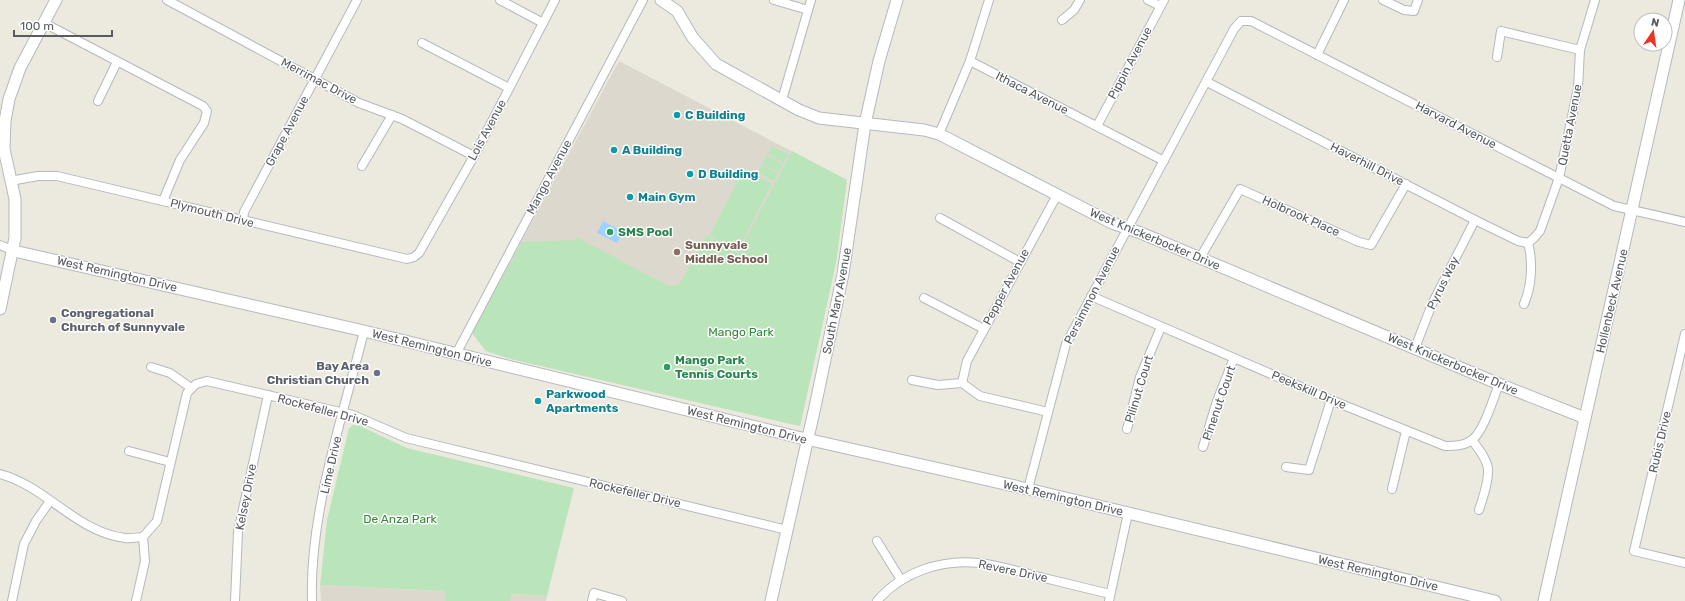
<svg xmlns="http://www.w3.org/2000/svg" width="1685" height="601" font-family="Rubik,sans-serif">
	<rect width="100%" height="100%" fill="#ece9df"/>
	<!-- education -->
	<g fill="#dcd8ce">
		<path d="M619,61L847,180L836,263L800,426L511,359L486,351L472,333Z"/>
		<path d="M320,585L547,596L546,601H321Z"/>
	</g>
	<!-- green -->
	<g fill="#bae5ba">
		<path d="M772,146L788,154L784,163L768,154Z"/>
		<path d="M792,151L847,180L836,263L800,426L511,359L486,351L472,333L522,242L575,240L576,237L669,286L677,285L682,280L706,236L738,253Z"/>
		<path d="M767,156L783,164L779,172L762,164Z"/>
		<path d="M762,165L778,173L774,181L758,173Z"/>
		<path d="M744,169L757,176L756,179L759,177L772,184L737,251L723,244L724,241L722,243L709,236Z"/>
		<path d="M353,425L360,426L407,448L574,488L547,596L511,594L510,601H445V591L320,585L327,520L349,428Z"/>
	</g>
	<!-- water -->
	<path fill="#9cd4ff" d="M603,221L623,232L617,243L597,233Z"/>
	<g fill="none" stroke-linecap="round" stroke-linejoin="round">
		<!-- street casing -->
		<g stroke="#b5b8bd" stroke-width="10">
			<g id="street">
				<path d="M167,0L359,103L402,119L474,156"/>
				<path d="M500,0L543,23"/>
				<path d="M774,0L808,10"/>
				<path d="M1148,0L1160,6"/>
				<path d="M1383,0L1404,10L1414,11L1418,0"/>
				<path d="M1062,20L1074,10L1080,0"/>
				<path d="M44,23L203,106L207,111L204,123L180,160L163,201"/>
				<path d="M422,43L509,88"/>
				<path d="M1317,55L1344,0"/>
				<path d="M1497,57L1501,31L1580,50"/>
				<path d="M970,61L989,0"/>
				<path d="M1207,82L1475,220L1518,241L1528,243"/>
				<path d="M782,100L811,0"/>
				<path d="M98,101L117,62"/>
				<path d="M1097,126L1164,0"/>
				<path d="M939,134L970,61L1164,161"/>
				<path d="M362,166L392,115"/>
				<path d="M10,181L38,176H57L407,259L414,257L419,253L474,156L555,0"/>
				<path d="M940,218L1020,262"/>
				<path d="M243,220L244,212L357,0"/>
				<path d="M1528,243L1534,238L1540,231L1559,178L1578,88L1580,50L1595,0"/>
				<path d="M0,245L14,251"/>
				<path d="M1200,258L1240,189L1359,242L1371,245L1406,184"/>
				<path d="M1091,296L1331,400L1445,446C1454,446 1464,446 1472,440C1484,431 1493,399 1499,384"/>
				<path d="M924,298L984,329"/>
				<path d="M1524,304C1532,286 1533,261 1528,243"/>
				<path d="M1685,334L1634,551L1685,563"/>
				<path d="M1415,348L1432,304L1475,220"/>
				<path d="M456,354L643,0"/>
				<path d="M151,367L170,373L191,388"/>
				<path d="M912,380L938,385L962,383"/>
				<path d="M962,383L967,361L1057,195"/>
				<path d="M962,383L980,396L1048,412"/>
				<path d="M1127,429L1140,377L1161,327"/>
				<path d="M1472,440C1478,448 1487,459 1488,469C1489,481 1483,498 1479,510"/>
				<path d="M1203,447L1217,401L1234,358"/>
				<path d="M129,451L170,462"/>
				<path d="M1286,467L1309,470L1331,400"/>
				<path d="M0,474C46,486 76,532 125,538C131,539 138,537 143,537L157,521L187,393L196,384L207,381L353,415L406,438L787,530"/>
				<path d="M1028,489L1066,344L1234,29L1241,21H1251L1614,206L1685,222"/>
				<path d="M1392,489L1406,431"/>
				<path d="M877,541L901,580"/>
				<path d="M12,601L24,544L36,521L50,501"/>
				<path d="M136,601L145,561L143,537"/>
				<path d="M235,601L238,532L268,395"/>
				<path d="M312,601C309,513 343,417 364,331"/>
				<path d="M592,601L594,593L622,601"/>
				<path d="M877,601C902,572 941,559 979,563C998,565 1017,571 1036,576C1061,582 1085,588 1110,594"/>
				<path d="M1109,601L1128,513"/>
			</g>
		</g>
		<!-- secondary casing -->
		<g stroke="#b5b9bf" stroke-width="13">
			<g id="secondary">
				<path d="M661,0L677,11L693,38L716,64L799,110L819,118L924,130L939,134L1112,223L1141,233L1499,384L1585,418"/>
				<path d="M14,251L364,331L793,436L1028,489L1495,601"/>
				<path d="M0,309L15,238V199L4,149L5,121L9,99L20,68L56,0"/>
				<path d="M771,601L815,407L843,274L865,124L879,61L897,0"/>
				<path d="M1544,601L1679,0"/>
			</g>
		</g>
		<!-- street -->
		<use href="#street" stroke="#fff" stroke-width="8"/>
		<!-- secondary -->
		<use href="#secondary" stroke="#fff" stroke-width="11"/>
	</g>
	<!-- markers -->
	<g fill="#0f9aa8" stroke="#fff" stroke-width="1.5">
		<circle cx="677" cy="115" r="4"/>
		<circle cx="614" cy="150" r="4"/>
		<circle cx="690" cy="174" r="4"/>
		<circle cx="630" cy="197" r="4"/>
		<circle cx="538" cy="401" r="4"/>
	</g>
	<g fill="#2e9e5b" stroke="#fff" stroke-width="1.5">
		<circle cx="610" cy="232" r="4"/>
		<circle cx="667" cy="367" r="4"/>
	</g>
	<circle fill="#8d6e63" stroke="#fff" stroke-width="1.5" cx="677" cy="252" r="4"/>
	<g fill="#6b7280" stroke="#fff" stroke-width="1.5">
		<circle cx="53" cy="320" r="4"/>
		<circle cx="377" cy="373" r="4"/>
	</g>
	<g text-anchor="middle" stroke-width="3" stroke-linejoin="round" paint-order="stroke">
		<!-- street labels -->
		<g font-size="12" fill="#585c61" stroke="#fff">
			<text transform="translate(1130 63) rotate(-62)" y="4">Pippin Avenue</text>
			<text transform="translate(319 81) rotate(28)" y="4">Merrimac Drive</text>
			<text transform="translate(1032 93) rotate(27)" y="4">Ithaca Avenue</text>
			<text transform="translate(1456 125) rotate(27)" y="4">Harvard Avenue</text>
			<text transform="translate(1570 125) rotate(-79)" y="4">Quetta Avenue</text>
			<text transform="translate(487 130) rotate(-62)" y="4">Lois Avenue</text>
			<text transform="translate(287 131) rotate(-62)" y="4">Grape Avenue</text>
			<text transform="translate(1367 164) rotate(27)" y="4">Haverhill Drive</text>
			<text transform="translate(549 177) rotate(-62)" y="4">Mango Avenue</text>
			<text transform="translate(212 213) rotate(14)" y="4">Plymouth Drive</text>
			<text transform="translate(1301 216) rotate(24)" y="4">Holbrook Place</text>
			<text transform="translate(1155 239) rotate(23)" y="4">West Knickerbocker Drive</text>
			<text transform="translate(117 274) rotate(13)" y="4">West Remington Drive</text>
			<text transform="translate(1443 283) rotate(-64)" y="4">Pyrus Way</text>
			<text transform="translate(1006 287) rotate(-62)" y="4">Pepper Avenue</text>
			<text transform="translate(1092 295) rotate(-63)" y="4">Persimmon Avenue</text>
			<text transform="translate(837 301) rotate(-79)" y="4">South Mary Avenue</text>
			<text transform="translate(1612 301) rotate(-77)" y="4">Hollenbeck Avenue</text>
			<text transform="translate(432 348) rotate(14)" y="4">West Remington Drive</text>
			<text transform="translate(1453 364) rotate(23)" y="4">West Knickerbocker Drive</text>
			<text transform="translate(1139 389) rotate(-73)" y="4">Pilinut Court</text>
			<text transform="translate(1309 390) rotate(23)" y="4">Peekskill Drive</text>
			<text transform="translate(1219 403) rotate(-71)" y="4">Pinenut Court</text>
			<text transform="translate(323 410) rotate(15)" y="4">Rockefeller Drive</text>
			<text transform="translate(747 425) rotate(14)" y="4">West Remington Drive</text>
			<text transform="translate(1660 442) rotate(-77)" y="4">Rubis Drive</text>
			<text transform="translate(331 465) rotate(-77)" y="4">Lime Drive</text>
			<text transform="translate(635 493) rotate(13)" y="4">Rockefeller Drive</text>
			<text transform="translate(246 497) rotate(-79)" y="4">Kelsey Drive</text>
			<text transform="translate(1063 498) rotate(13)" y="4">West Remington Drive</text>
			<text transform="translate(1013 571) rotate(12)" y="4">Revere Drive</text>
			<text transform="translate(1378 573) rotate(13)" y="4">West Remington Drive</text>
		</g>
		<!-- culture labels -->
		<g font-size="12" font-weight="bold" fill="#0d838f" stroke="#fff" text-anchor="start">
			<text x="685" y="119">C Building</text>
			<text x="622" y="154">A Building</text>
			<text x="698" y="178">D Building</text>
			<text x="638" y="201">Main Gym</text>
			<text x="546" y="398">Parkwood<tspan x="546" dy="14">Apartments</tspan></text>
		</g>
		<!-- leisure labels -->
		<g font-size="12" font-weight="bold" fill="#27864d" stroke="#fff" text-anchor="start">
			<text x="618" y="236">SMS Pool</text>
			<text x="675" y="364">Mango Park<tspan x="675" dy="14">Tennis Courts</tspan></text>
		</g>
		<!-- education labels -->
		<g font-size="12" font-weight="bold" fill="#785e54" stroke="#fff" text-anchor="start">
			<text x="685" y="249">Sunnyvale<tspan x="685" dy="14">Middle School</tspan></text>
		</g>
		<!-- worship labels -->
		<g font-size="12" font-weight="bold" fill="#5b616d" stroke="#fff" text-anchor="start">
			<text x="61" y="317">Congregational<tspan x="61" dy="14">Church of Sunnyvale</tspan></text>
			<text x="369" y="370" text-anchor="end">Bay Area<tspan x="369" dy="14">Christian Church</tspan></text>
		</g>
		<!-- park labels -->
		<g font-size="12" fill="#328736" stroke="#fff">
			<text x="741" y="336">Mango Park</text>
			<text x="400" y="523">De Anza Park</text>
		</g>
	</g>
	<!-- north arrow -->
	<g transform="translate(1653 32) rotate(13)"><circle r="19" fill="#ffffff" stroke="#bcbec0"/>
	<path d="M0-3L7 15L0 10L-7 15Z" fill="#ef3323"/>
	<text y="-6" font-size="11" font-weight="bold" text-anchor="middle" fill="#585c61">N</text>
	</g>
	<!-- scale -->
	<path d="M14 30v6h98v-6" fill="none" stroke="#585c61" stroke-width="2"/>
	<text x="20" y="30" font-size="12" fill="#585c61" stroke="#ffffff" stroke-width="3" paint-order="stroke">100 m</text>
</svg>
